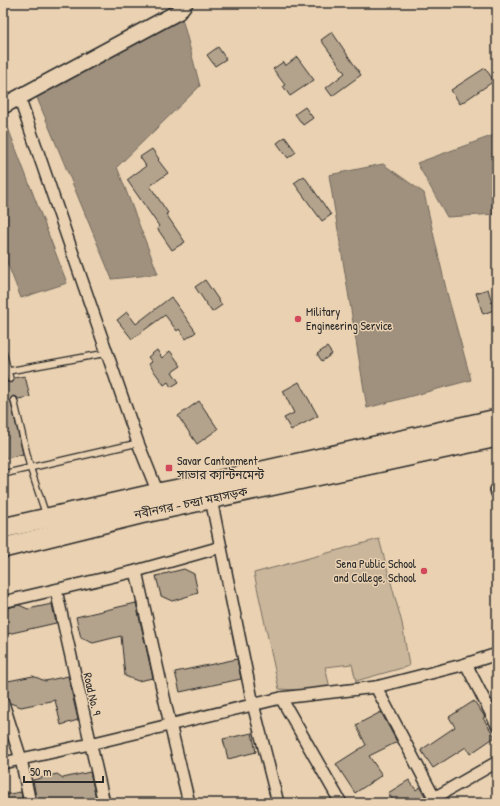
<svg xmlns="http://www.w3.org/2000/svg" width="500" height="806" font-family="'Patrick Hand','Noto Sans Bengali',sans-serif">
	<rect width="100%" height="100%" fill="#e9d1b1"/>
	<filter id="ink" filterUnits="userSpaceOnUse"><feTurbulence type="fractalNoise" baseFrequency=".025" numOctaves="2"/><feDisplacementMap in="SourceGraphic" scale="8" xChannelSelector="R" yChannelSelector="G"/><feConvolveMatrix kernelMatrix="1 2 1 2 8 2 1 2 1" color-interpolation-filters="sRGB"/></filter>
	<g filter="url(#ink)">
		<!-- green -->
		<path fill="#cab69b" stroke="#7a7063" d="M379,539L402,623L409,666L356,681L352,664L325,667L331,692L279,689L254,573Z"/>
		<!-- water -->
		<g fill="#a0917e" stroke="#71685d">
			<path d="M182,18L200,86L117,167L158,274L112,279L35,93Z"/>
			<path d="M8,128L67,283L21,298L3,252V131Z"/>
			<path d="M497,134V214L447,217L417,163Z"/>
			<path d="M383,164L424,193L447,293L471,380L367,408L329,175Z"/>
		</g>
		<!-- building -->
		<g fill="#b4a38c" stroke="#2b2b2b">
			<path d="M332,32L361,75L332,96L326,88L345,73L321,40Z"/>
			<path d="M218,47L226,59L215,66L207,55Z"/>
			<path d="M297,57L314,80L290,96L283,86L285,85L273,69L283,62L285,66Z"/>
			<path d="M485,68L494,81L460,104L451,90Z"/>
			<path d="M305,107L313,118L303,125L295,114Z"/>
			<path d="M285,137L296,152L288,158L277,143Z"/>
			<path d="M152,149L159,159L158,160L168,173L150,186L168,213L166,214L185,242L172,250L157,228L159,226L127,180L146,166L140,157Z"/>
			<path d="M304,176L331,215L322,221L294,183Z"/>
			<path d="M205,280L222,305L212,312L195,287Z"/>
			<path d="M488,289L494,310L483,314L476,293Z"/>
			<path d="M171,297L196,332L186,339L179,329L177,331L165,315L132,339L117,320L127,312L136,324Z"/>
			<path d="M327,347L332,354L322,361L317,354Z"/>
			<path d="M157,350L162,358L170,351L181,366L172,372L179,382L171,387L168,382L164,385L149,364L152,362L148,357Z"/>
			<path d="M25,376L30,397L18,399L17,397L13,396L10,399L23,454L3,459V380H6L7,382L11,383L13,382L14,378Z"/>
			<path d="M299,382L318,416L291,430L284,418L294,413L283,391Z"/>
			<path d="M199,401L218,429L197,444L178,416Z"/>
			<path d="M184,569L194,574L198,593L172,601L161,596L156,576Z"/>
			<path d="M136,603L153,678L138,681L125,676L121,636L93,643L81,638L76,617Z"/>
			<path d="M52,604L56,623L3,635V609L19,605L28,609Z"/>
			<path d="M237,659L241,679L180,692L175,672Z"/>
			<path d="M33,676L45,681L68,676L78,720L61,725L55,700L21,707L10,703L7,697L3,682Z"/>
			<path d="M474,701L485,717L483,718L495,737L470,754L466,747L433,768L421,750L455,727L449,717Z"/>
			<path d="M381,712L397,742L369,756L382,775L355,793L336,764L366,745L356,725Z"/>
			<path d="M252,733L256,752L228,759L223,739Z"/>
			<path d="M90,772L97,803L37,802L33,780L57,774L63,778Z"/>
			<path d="M409,780L416,790L420,787L429,803H395L388,793Z"/>
			<path d="M21,792L23,803H3V795Z"/>
		</g>
		<g fill="none" stroke-linecap="round" stroke-linejoin="round">
			<!-- lane casing -->
			<g stroke="#2b2b2b" stroke-width="8">
				<g id="lane">
					<path d="M3,352L10,379"/>
					<path d="M3,372L107,353"/>
					<path d="M14,400L30,467L46,515"/>
					<path d="M3,474L138,443"/>
				</g>
			</g>
			<!-- street casing -->
			<g stroke="#2b2b2b" stroke-width="14">
				<g id="street">
					<path d="M19,97L138,443L158,493"/>
					<path d="M496,490L497,493"/>
					<path d="M211,499L253,704L278,803"/>
					<path d="M136,571L170,724L189,803"/>
					<path d="M56,590L104,803"/>
					<path d="M3,602L136,571L221,547"/>
					<path d="M466,664L497,725"/>
					<path d="M376,687L437,803"/>
					<path d="M281,698L341,803"/>
					<path d="M3,703L21,759L30,803"/>
					<path d="M3,763L90,744L281,698L376,687L466,664L497,654"/>
					<path d="M434,798L497,762"/>
				</g>
			</g>
			<!-- secondary casing -->
			<g stroke="#2b2b2b" stroke-width="18">
				<path id="secondary" d="M3,106L178,12L185,3"/>
			</g>
			<!-- highway casing -->
			<g stroke="#2b2b2b" stroke-width="22">
				<g id="highway">
					<path d="M3,528L158,493L199,485L497,419"/>
					<path d="M3,548L140,514L497,437"/>
				</g>
			</g>
			<!-- lane -->
			<use href="#lane" stroke="#e9d1b1" stroke-width="5.5"/>
			<!-- street -->
			<use href="#street" stroke="#e9d1b1" stroke-width="11"/>
			<!-- secondary -->
			<use href="#secondary" stroke="#e9d1b1" stroke-width="15"/>
			<!-- highway -->
			<use href="#highway" stroke="#e9d1b1" stroke-width="19"/>
		</g>
	</g>
	<!-- markers -->
	<g fill="#d1495b" stroke="#e9d1b1" stroke-width="1.5">
		<circle cx="298" cy="319" r="4"/>
		<rect x="165" y="464" width="8" height="8" rx="2"/>
		<circle cx="424" cy="571" r="4"/>
	</g>
	<g text-anchor="middle" stroke-width="3" stroke-linejoin="round" paint-order="stroke">
		<!-- poi labels -->
		<g font-size="12" fill="#2b2b2b" stroke="#e9d1b1" text-anchor="start">
			<text x="306" y="316">Military<tspan x="306" dy="14">Engineering Service</tspan></text>
			<text x="177" y="465">Savar Cantonment<tspan x="177" dy="14">সাভার ক্যান্টনমেন্ট</tspan></text>
			<text x="416" y="568" text-anchor="end">Sena Public School<tspan x="416" dy="14">and College, School</tspan></text>
		</g>
		<!-- street labels -->
		<g font-size="12" fill="#2b2b2b" stroke="#e9d1b1">
			<text transform="translate(191 503) rotate(-12)" y="4">নবীনগর - চন্দ্রা মহাসড়ক</text>
			<text transform="translate(92 694) rotate(77)" y="4">Road No. 9</text>
		</g>
	</g>
	<!-- margin -->
	<rect width="500" height="806" fill="none" stroke="#e9d1b1" stroke-width="16"/>
	<rect x="8" y="8" width="484" height="790" fill="none" stroke="#2b2b2b" stroke-width="1.5" filter="url(#ink)"/>
	<!-- scale -->
	<path d="M24 776v6h79v-6" fill="none" stroke="#2b2b2b" stroke-width="2"/>
	<text x="30" y="776" font-size="12" fill="#2b2b2b" stroke="#e9d1b1" stroke-width="3" paint-order="stroke">50 m</text>
</svg>
